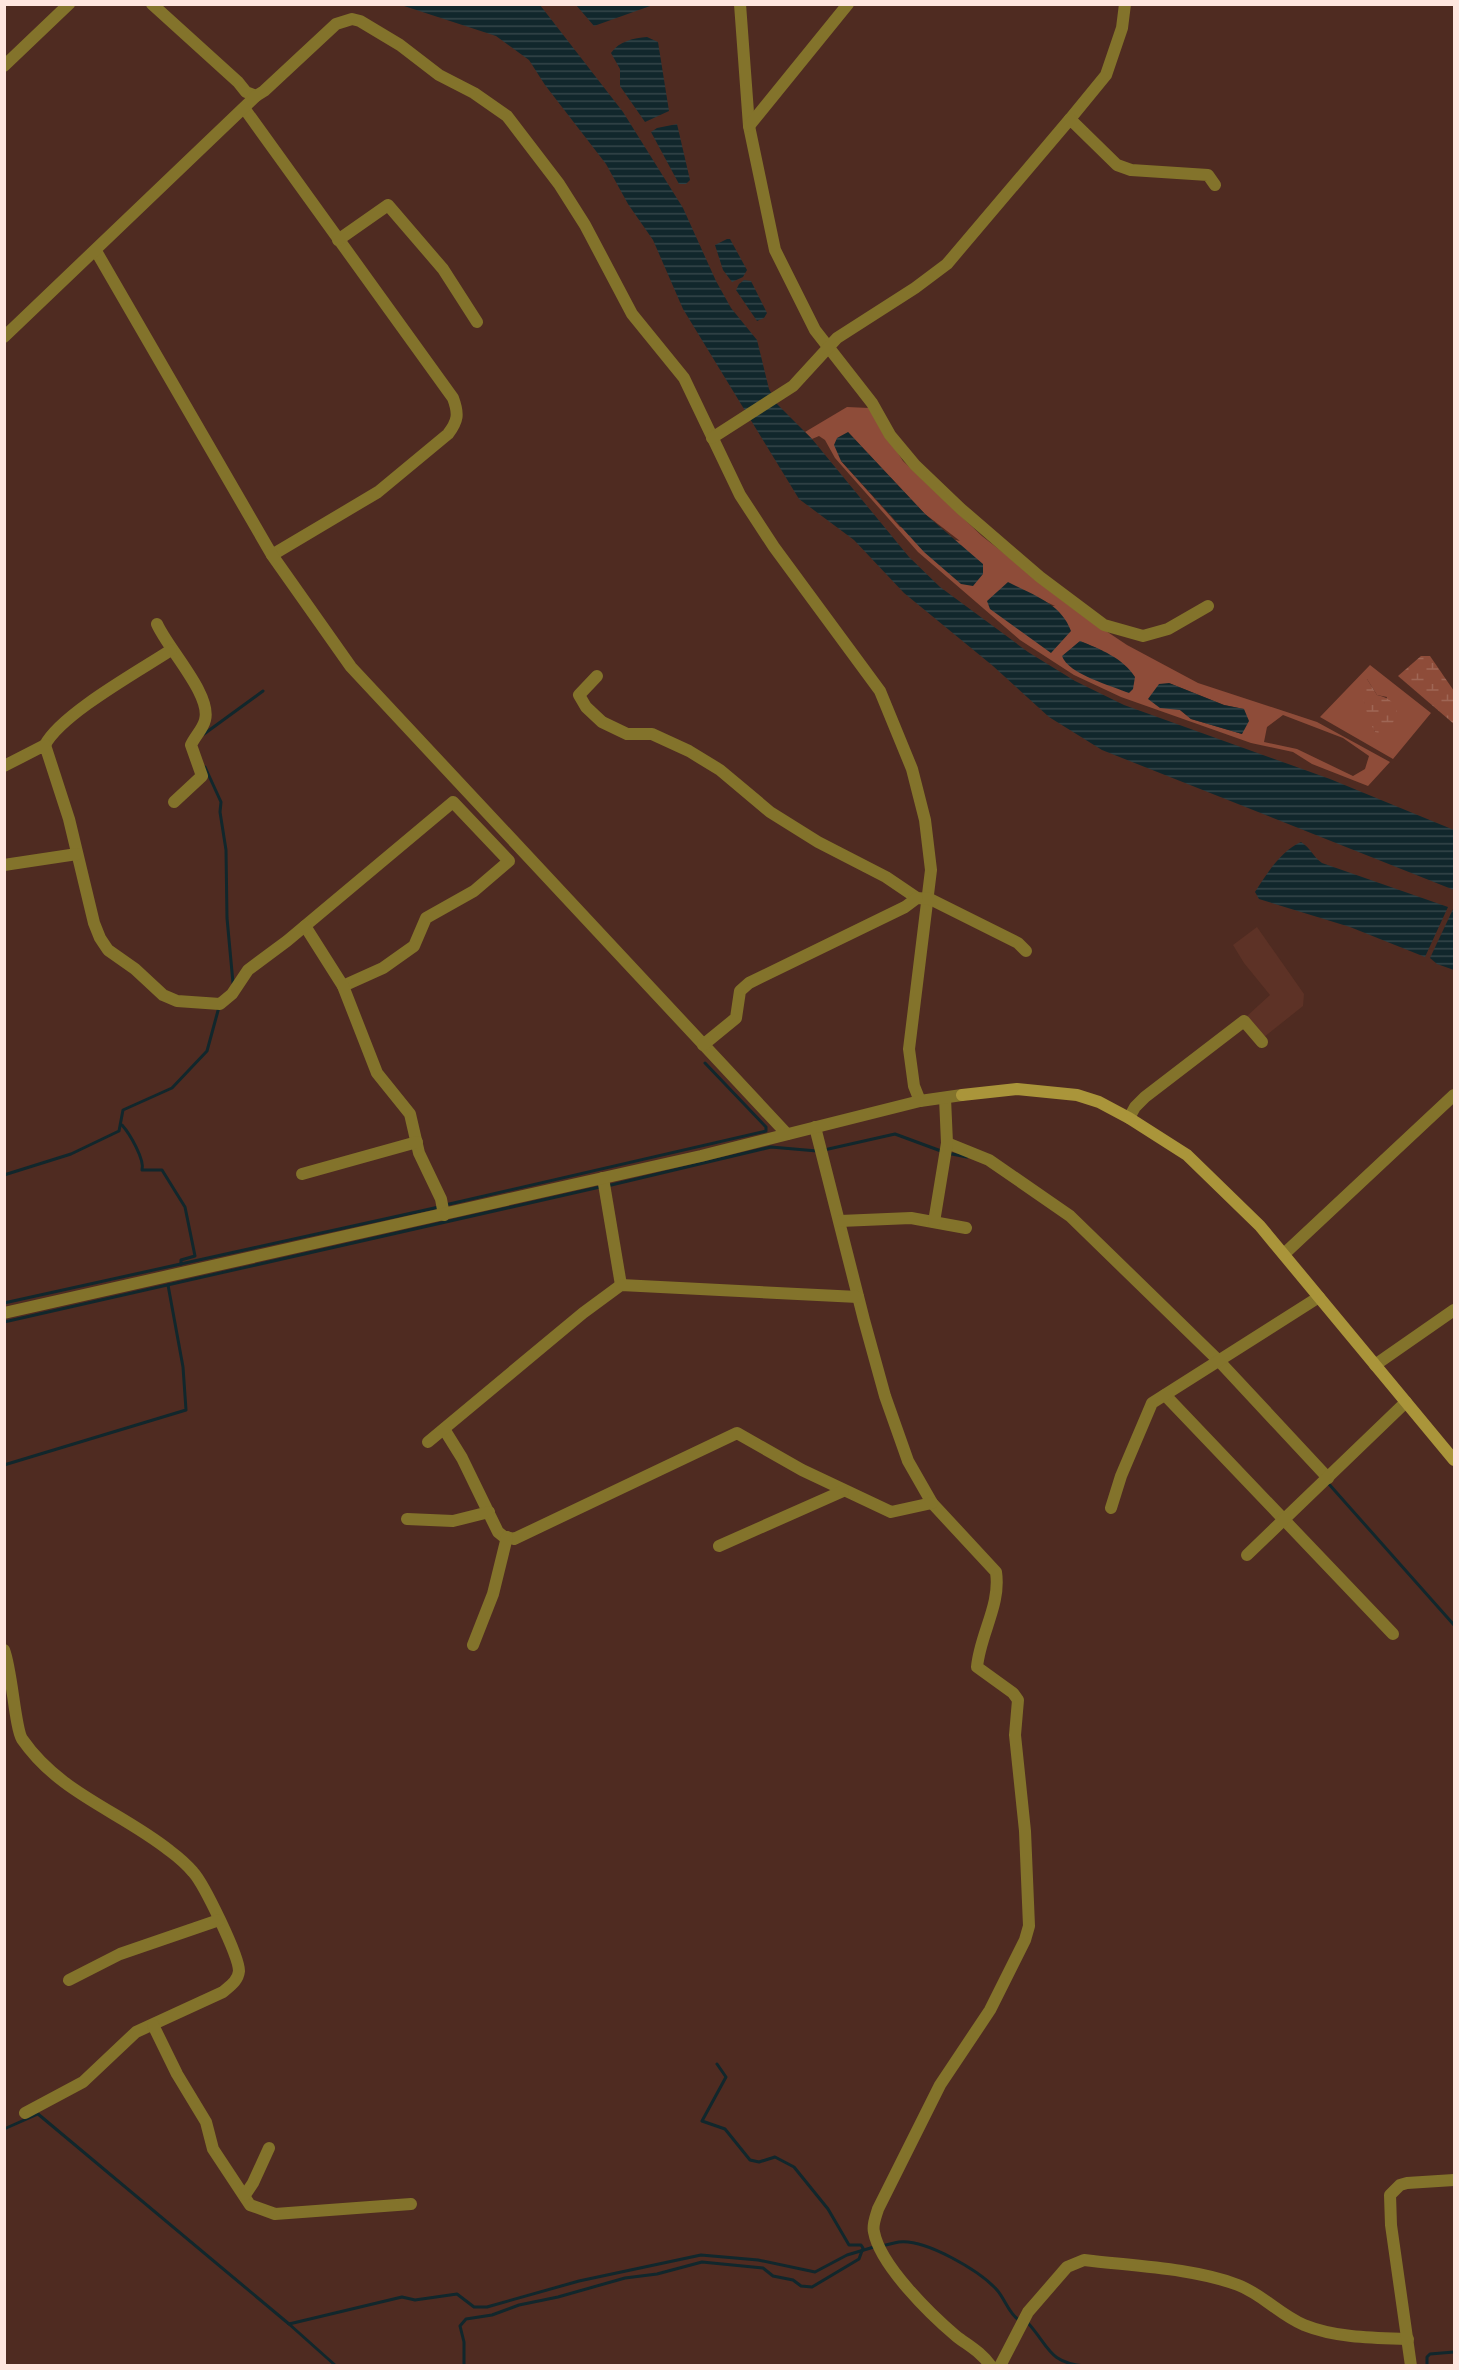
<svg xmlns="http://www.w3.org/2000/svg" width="1459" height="2370" font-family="Signika,sans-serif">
	<defs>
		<pattern id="wetland-marsh" width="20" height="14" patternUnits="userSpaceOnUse" patternTransform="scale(1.5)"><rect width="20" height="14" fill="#8e4c39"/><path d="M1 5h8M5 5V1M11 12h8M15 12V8" fill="none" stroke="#9f6655"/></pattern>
		<pattern id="water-rules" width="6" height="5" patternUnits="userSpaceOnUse" patternTransform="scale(1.5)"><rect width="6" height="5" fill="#11272c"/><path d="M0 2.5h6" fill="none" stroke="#35464a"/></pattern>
	</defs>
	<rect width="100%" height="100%" fill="#4f2b21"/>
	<!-- built -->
	<path fill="#5d3226" d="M1257,927L1304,994L1303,1006L1264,1037L1247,1016L1270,995L1244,963L1233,945Z"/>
	<!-- green -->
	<g fill="#8e4c39" fill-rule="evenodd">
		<path d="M847,407L869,408L903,461L982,536L1085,617L1127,645L1198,683L1317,722L1390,762L1368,786L1312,764L1293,752L1251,743L1121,697L1074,675L1020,640L918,552L835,458L825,440L819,436L812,439L805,432ZM848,432L925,514L960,541L900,527L841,461ZM1033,596L1055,606L990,609ZM1080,641L1103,651L1063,656ZM1169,683L1224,705L1244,709L1242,734L1191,719L1180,710ZM1283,715L1343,738L1369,756L1365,769L1353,776L1297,749L1264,742L1267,727Z"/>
		<path d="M1370,665L1431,713L1393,759L1320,717ZM1367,679L1377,695L1387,697L1375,732L1364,701Z"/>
	</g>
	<!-- wetland -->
	<g fill="url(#wetland-marsh)">
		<path d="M1421,656H1430L1454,691V724L1398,676Z"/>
		<path d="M1367,679L1377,695C1390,698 1396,703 1398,716L1384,734L1375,732C1370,723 1366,713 1364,702C1363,695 1366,690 1363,682Z"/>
	</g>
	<!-- water -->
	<g fill="url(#water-rules)">
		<path d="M401,5H540L623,112L683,208L716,281L731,308L757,340L769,389L777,404L812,439L909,557L940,587L1028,652L1075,681L1124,705L1330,779L1454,830V890L1102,750L1049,717L993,666L904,593L854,540L799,499L683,309L653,240L628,204L606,164L545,85L529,60L496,36Z"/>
		<path d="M576,5H653L594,26Z"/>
		<path d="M647,37L658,42L669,111L645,122L620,86V69L611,53C619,41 634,38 647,37Z"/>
		<path d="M677,124L690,180L686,184H679L651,132L657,128Z"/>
		<path d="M727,239H730L747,270L743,277L732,282L723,270L715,245Z"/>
		<path d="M744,280L751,281L767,313L764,318L757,321L736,290L739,284Z"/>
		<path d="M848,432L925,514L983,564V574L973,586L961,584L924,552L841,461L834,445L837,438Z"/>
		<path d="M1008,582C1032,595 1061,603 1071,631L1051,653L990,609L987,601Z"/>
		<path d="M1080,641C1100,649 1123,658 1135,677L1133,689L1129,693C1112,686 1068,674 1062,656Z"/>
		<path d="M1169,683L1224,705L1244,709L1249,721L1242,734L1191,719L1180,710L1160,708L1148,699L1159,684Z"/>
		<path d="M1301,842C1311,848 1313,857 1322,863L1448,907L1425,957L1350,927L1259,899L1255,892C1267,873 1281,851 1301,842Z"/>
		<path d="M1454,907V970L1437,964L1430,958Z"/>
	</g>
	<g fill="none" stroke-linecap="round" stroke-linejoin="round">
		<!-- stream -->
		<g stroke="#11272c" stroke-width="3">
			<path d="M204,734L263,691"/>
			<path d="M205,767L221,802L220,812L226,850L227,918L233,983"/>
			<path d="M122,1125C130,1134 145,1160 142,1170H162L185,1207L195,1256L181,1260V1264"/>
			<path d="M824,1150L895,1134L941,1151"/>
			<path d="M947,1153L967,1157"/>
			<path d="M4,1175L71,1154L119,1131L123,1110L172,1088L207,1051L219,1007"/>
			<path d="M607,1186L771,1147L817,1151"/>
			<path d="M445,1205L766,1131V1127L705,1063"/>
			<path d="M4,1303L439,1207"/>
			<path d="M4,1322L600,1187"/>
			<path d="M4,1465L186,1410L183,1367L168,1285"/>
			<path d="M1328,1483L1454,1625"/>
			<path d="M4,2129L38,2114L289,2324L402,2297L415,2300L457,2294L474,2307H487L579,2281L701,2255L758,2260L815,2272L847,2255L874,2247"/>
			<path d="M881,2246C887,2245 893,2243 899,2242C926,2239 980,2271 997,2290C1005,2299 1009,2314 1019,2320"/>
			<path d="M1028,2323C1049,2346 1048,2363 1085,2366"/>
			<path d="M289,2324L336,2366"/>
			<path d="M464,2366V2342L460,2326L466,2319L492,2315L519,2305L558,2297L625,2278L657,2274L702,2262L763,2268L773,2276L793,2280L801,2286L812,2287L859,2259L863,2248L861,2245H849L828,2209L794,2167L775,2157L759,2162L750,2160L725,2129L702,2121L726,2077L717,2064"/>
			<path d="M1427,2366V2357L1430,2354L1454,2352"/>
		</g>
		<!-- minor -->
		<g stroke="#83732b" stroke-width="12">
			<path d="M152,4L238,82L246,92L256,96"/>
			<path d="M740,4L749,126L775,250L815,330L872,403L890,435L915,465L961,509L1040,577L1104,625L1143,636L1168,629L1208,606"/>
			<path d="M4,66L69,4"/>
			<path d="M244,108L453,398C459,414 458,421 448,434L378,492L272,555"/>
			<path d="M1070,119L1106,75L1122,28L1125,4"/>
			<path d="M749,126L848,4"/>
			<path d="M338,240L388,205L443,269L477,322"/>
			<path d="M96,251L272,555L351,667L787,1134"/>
			<path d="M4,337L256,96L264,91L336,24L352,19L360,21L400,45L439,75L474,93L507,116L559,184L585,225L632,314L684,378L740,495L774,547L880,691L912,769L925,820L931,870L909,1049L914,1086L920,1101"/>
			<path d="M712,438L793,386L837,338L915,288L947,264L1070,119L1117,165L1131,170L1208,175L1215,185"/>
			<path d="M157,624C168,649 212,695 205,720C203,729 195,736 191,745L202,776L174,802"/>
			<path d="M597,676L579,695L586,707L602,722L627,734H652L689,751L720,770L770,812L818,842L886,877L917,898L930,899L1018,943L1026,951"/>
			<path d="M45,745C61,714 139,671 171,650"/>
			<path d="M4,766L45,745L69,819L94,923L100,938L108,950L135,969L163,995L177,1001L220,1004L232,994L248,970L287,941L453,802L509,861L474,891L426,918L414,946L383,968L343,986"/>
			<path d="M4,865L77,854"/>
			<path d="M305,926L343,986L377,1073L410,1114L419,1153L441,1199L444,1215"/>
			<path d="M703,1045L736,1018L740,991L749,983L905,907L917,898"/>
			<path d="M1129,1118L1135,1107L1145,1097L1244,1021L1262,1042"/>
			<path d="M815,1127L864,1320L885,1396L908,1461L932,1503L996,1572C1001,1605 980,1634 977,1667L1013,1693L1018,1700L1015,1735L1025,1831L1029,1926L1025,1940L990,2010L940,2085L878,2209C876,2216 872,2225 874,2232C880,2265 930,2314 956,2336C969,2346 981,2352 991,2366"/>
			<path d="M947,1143L989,1160L1070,1216L1219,1361L1328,1478"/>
			<path d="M302,1174L417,1142"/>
			<path d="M603,1178L621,1285"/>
			<path d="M840,1221L911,1218L966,1228"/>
			<path d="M934,1222L947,1143L945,1098"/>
			<path d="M1284,1254L1454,1095"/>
			<path d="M1375,1365L1454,1310"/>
			<path d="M1165,1395L1393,1634"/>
			<path d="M444,1429L462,1458L498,1532L503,1536L514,1539L737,1433L802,1470L891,1512L932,1503"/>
			<path d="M428,1442L583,1313L621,1285L858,1297"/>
			<path d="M1111,1508L1121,1476L1152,1403L1319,1297"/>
			<path d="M407,1519L453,1521L489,1512"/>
			<path d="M719,1546L843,1491"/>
			<path d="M1247,1555L1406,1402"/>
			<path d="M473,1645L493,1594L507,1537"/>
			<path d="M4,1650C12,1670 15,1728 22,1739C60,1794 120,1811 170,1851C178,1857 187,1865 193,1872C204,1884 239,1956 239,1971C238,1981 230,1986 223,1992L136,2032L83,2082L25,2113"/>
			<path d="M69,1980L120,1954L219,1920"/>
			<path d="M153,2025L177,2074L206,2122L213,2149L250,2205L275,2214L411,2204"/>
			<path d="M245,2195L253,2183L269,2148"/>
			<path d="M1000,2366L1028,2312L1067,2267L1084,2260C1133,2266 1193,2268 1238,2285C1262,2294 1280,2315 1304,2325C1336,2338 1374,2338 1408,2339"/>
			<path d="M1411,2366L1391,2225L1390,2195L1400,2185L1407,2183L1454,2180"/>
		</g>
		<!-- tertiary -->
		<path stroke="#83732b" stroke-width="12" d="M4,1313L701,1156L920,1101L962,1095"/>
		<!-- secondary -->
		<path stroke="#aa953a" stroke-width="12" d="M962,1095L1017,1089L1077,1095L1099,1102L1129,1118L1187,1155L1260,1226L1454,1460"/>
	</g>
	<!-- border -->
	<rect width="1459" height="2370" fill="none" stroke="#fee6df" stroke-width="12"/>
</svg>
